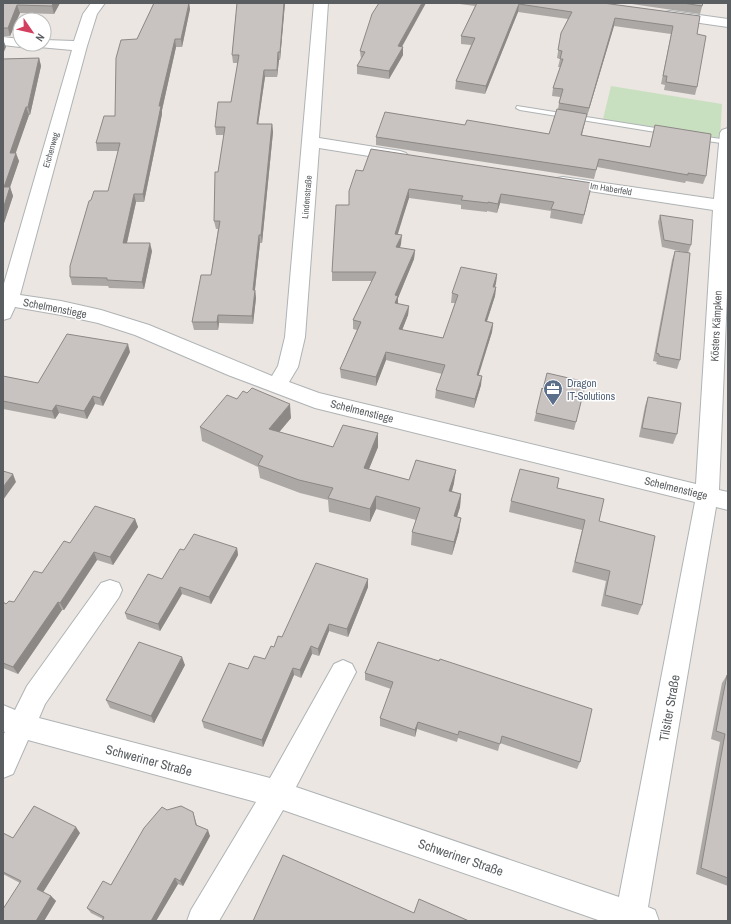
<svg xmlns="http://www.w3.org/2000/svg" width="731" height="924" font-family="'Archivo Narrow',sans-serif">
	<rect width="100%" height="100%" fill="#ebe6e1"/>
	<!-- green -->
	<path fill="#c9e0c0" d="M611,86L722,104L720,138L603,119Z"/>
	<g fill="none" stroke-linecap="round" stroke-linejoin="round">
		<!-- service casing -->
		<g stroke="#afb3b5" stroke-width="2">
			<g id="service">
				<path d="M517,106L668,130L672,132L668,134L520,110L516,108Z"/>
				<path d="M693,135L728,140V144L693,139Z"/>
			</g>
		</g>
		<!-- minor casing -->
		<g stroke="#afb3b5" stroke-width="2">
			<g id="minor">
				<path d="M91,3H105L97,14L87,46L20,295L61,301L101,310L149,325L272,376L278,366L285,337L314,3H328L319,138L400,151L406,153L408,156L406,159L400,161L319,148L305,337L298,367L289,382L319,393L696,484L713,210L563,187L557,186L555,182L557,178L563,177L714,199L720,133L722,130L728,128V269L719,490L728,492V510L716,507L648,907L655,910L659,921H601L283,810L219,921H187L191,910L256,802L28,740L13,774L3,778V735L5,732L3,731V705L15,710L27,686L101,583L110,580L119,583L122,590L119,597L45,704L39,718L270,778L334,664L343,660L352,664L356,672L296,787L619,897L695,502L315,408L228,375L135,335L98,323L61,315L15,307L10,318L3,320V287L72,50L39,47L37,44H44V40L74,41L83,14Z"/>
				<path d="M670,11L728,19V27L665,18L663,15L665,12Z"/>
				<path d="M3,37L20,39V44H27L20,47L3,45Z"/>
			</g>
		</g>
		<!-- service -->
		<use href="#service" fill="#fff" fill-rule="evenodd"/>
		<!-- minor -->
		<use href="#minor" fill="#fff" fill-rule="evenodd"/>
	</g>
	<!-- wall -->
	<g fill="#aca8a5">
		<path d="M3,3H60L54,14L20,13L10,36H3Z"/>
		<path d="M151,3H189L190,9L182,47H176L162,110V114L144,202H136L127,243L152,251L144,289L109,288L108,286L72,285L70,277L91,200L108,191L118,151H97L96,143L115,116L137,39L154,3Z"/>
		<path d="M237,3H285L280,60H279L277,77H265L258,124H272L273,132L262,243H260L255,290L256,298L253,324L219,323L218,330H194L192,322L211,275L218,229H216L214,221L218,172L224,135H216L215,127L231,102L238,63H233L232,55Z"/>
		<path d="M452,3H603L700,16L697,34V87L695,95L664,90L665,85L661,84L671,34L614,26L587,116H586L582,135L650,147L655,125L706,176L703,184L686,181L685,183L597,167L594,179L376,145V137L465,125L549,134L558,109L560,97L552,96L553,88L560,67H558L560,59L557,58L561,33L568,19L518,12L485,94L455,89L456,81L471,45L461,44V36L475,6Z"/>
		<path d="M625,3H703L700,14Z"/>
		<path d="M402,46L403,47V55L389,79L357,74V66L361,59L360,51Z"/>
		<path d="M39,58L41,66L30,115H29L15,153L19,161L10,187L13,196L3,226V59Z"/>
		<path d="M356,170L590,192L582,224L550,218L551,211L500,203L497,213L487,211V212L461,209V205L409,198L397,234L401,244L400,248L415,250L414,259L398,298V304L409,306L408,315L402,330L443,338L455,303H451L452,293L497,274L496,283L495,287H496L495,296L487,321L493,323L492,332L478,375L481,385L474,408L435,398L436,390L442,374L386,360L376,386L341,378L340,369L357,330L353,329V320L372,281H332V272L349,205Z"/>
		<path d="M660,215L691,245L688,253L662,247L658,222Z"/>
		<path d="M675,251L680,360L677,369L656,364L657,362L653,361L672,260Z"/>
		<path d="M130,352L103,406L95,404L87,419L59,413L55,419L3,409V376L38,383Z"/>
		<path d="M586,382L574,430L534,421L536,413Z"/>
		<path d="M648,397L677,434L673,444L639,437L645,406Z"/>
		<path d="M291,418L279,432L333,447L378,433V447L369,469L409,480L454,483L452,491L461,494L460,507L457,517L459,531L452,555L411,545L412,532L416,520L376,509L370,522L329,512L328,500L300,493L260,478L258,467L202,441L200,427Z"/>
		<path d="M557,488L599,521L642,605L638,615L601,606L606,581L572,572L582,530L509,512L511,501Z"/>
		<path d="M135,519L138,527L113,565L97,560L64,610H62L18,674L3,668V602L6,604L14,602L42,573L70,543Z"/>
		<path d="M237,548L238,555L211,604L182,594L160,631L127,619L125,613L162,579L184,550Z"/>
		<path d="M368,579V587L348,637L329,631L319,656L312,654L301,678L294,675L263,747L204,728L202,721L248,669L265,659L282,637Z"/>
		<path d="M378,642L580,762L577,769L500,743L498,751L458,738L457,742L417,729L415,737L380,726V718L391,689L365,680V673Z"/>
		<path d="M185,665L154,723L110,708L106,700Z"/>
		<path d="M727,675L728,676V886L696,874L720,742L711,739L722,683Z"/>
		<path d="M167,810L193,812L197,825L210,836L183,886L178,884L156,921H102L103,919L91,913L87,908L111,885Z"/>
		<path d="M3,833L13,838L80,833L43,892L51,896L56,901L44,921H3L20,883L3,874Z"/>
	</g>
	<!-- shaded-wall -->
	<g fill="#8c8886">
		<path d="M53,3H60L54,14L52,6Z"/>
		<path d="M189,3L190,9L182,47L181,39Z"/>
		<path d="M284,3H285L280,60V52Z"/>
		<path d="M422,3H426L398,54V46Z"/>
		<path d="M519,4L518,12L485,94L486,86Z"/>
		<path d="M17,5L20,13L10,36L8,28Z"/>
		<path d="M615,18L614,26L587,116L589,108Z"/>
		<path d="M3,39L6,47L3,54Z"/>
		<path d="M175,39L176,47L162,110V114L144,202L143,194L159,106Z"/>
		<path d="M403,47V55L389,79V71Z"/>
		<path d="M278,52L279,60L277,77V70Z"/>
		<path d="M39,58L41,66L30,115L28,107Z"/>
		<path d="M264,70L265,77L257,132V124Z"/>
		<path d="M26,107L29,115L13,161L10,153Z"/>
		<path d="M587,114L585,122L579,144L581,135Z"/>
		<path d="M272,124L273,132L262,243L261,235Z"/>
		<path d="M16,153L19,161L7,196L4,187Z"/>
		<path d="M592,183L590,192L582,224L584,215Z"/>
		<path d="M10,187L13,196L3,226V209Z"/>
		<path d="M409,189V198L395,243V234Z"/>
		<path d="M134,194L136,202L125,251L123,243Z"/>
		<path d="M501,194L500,203L497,213L498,204Z"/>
		<path d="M259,235L260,243L254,298L253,290Z"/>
		<path d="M402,235L401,244L396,256V247Z"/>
		<path d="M150,243L152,251L144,289L142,282Z"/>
		<path d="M415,250L414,259L398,298V305L395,312V295Z"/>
		<path d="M497,274L496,283L492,296L493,287Z"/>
		<path d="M496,287L495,296L484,330L485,321Z"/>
		<path d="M255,290L256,298L253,324L252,316Z"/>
		<path d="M409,306L408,315L399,338V329Z"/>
		<path d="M218,315L219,323L218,330L217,322Z"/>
		<path d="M493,323L492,332L476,384L477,375Z"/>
		<path d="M128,344L130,352L103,406L100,398Z"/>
		<path d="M386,352V360L376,386V377Z"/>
		<path d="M482,376L481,385L474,408L475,399Z"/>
		<path d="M93,396L95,404L87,419L84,411Z"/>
		<path d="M290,404L291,418L271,442L269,429Z"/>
		<path d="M56,405L59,413L55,419L52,411Z"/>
		<path d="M378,433V447L364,481V468Z"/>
		<path d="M456,470L454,483L448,504L449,491Z"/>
		<path d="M13,474L16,482L3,500V487Z"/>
		<path d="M461,494L460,507L453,529L454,516Z"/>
		<path d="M376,496V509L370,522V509Z"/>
		<path d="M461,518L459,531L452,555L454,542Z"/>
		<path d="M135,519L138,527L113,565L110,557Z"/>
		<path d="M237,548L238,555L211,604L209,597Z"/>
		<path d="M94,552L97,560L64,610L60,603Z"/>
		<path d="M368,579V587L348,637L347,629Z"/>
		<path d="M180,587L182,594L160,631L158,624Z"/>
		<path d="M58,602L62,610L18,674L13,667Z"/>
		<path d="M329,624V631L319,656L318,649Z"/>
		<path d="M311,646L312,654L301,678L300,670Z"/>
		<path d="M182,657L185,665L154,723L151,716Z"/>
		<path d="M293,668L294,675L263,747L262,740Z"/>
		<path d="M418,722L417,729L415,737V730Z"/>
		<path d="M76,827L80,833L42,894L37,889Z"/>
		<path d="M208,830L210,836L183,886L180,881Z"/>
		<path d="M175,878L178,884L156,921H151Z"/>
		<path d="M51,896L56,901L44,921H36Z"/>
	</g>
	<!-- building -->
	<g fill="#c8c3c0" stroke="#8c8886">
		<path d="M3,3H53L52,6L17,5L8,28H3Z"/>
		<path d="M154,3H189L181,39H175L159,106H161L143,194H134L123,243H150L142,282L107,280V278L70,277V266L89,201L91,200L94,191H108L120,143H96L104,116H115L116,58L121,40L137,39Z"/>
		<path d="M237,3H284L280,52H278L277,70H264L257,124H272L261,235H259L253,290H255L252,316L218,315L217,322H192L201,275H211L220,221H214L215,172H218L225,127H215L218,102H231L239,55H232Z"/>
		<path d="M379,3H422L398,46L403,47L389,71L357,66L365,52L360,51L372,14Z"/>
		<path d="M477,3H603L700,16L697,34L706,36L697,87L666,82L667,76H663L673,26L615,18L589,108L559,103L563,89L553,88L563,59H560L562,51L558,50L561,33L572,12L519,4L486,86L456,81L475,38L461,36Z"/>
		<path d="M683,3H703L702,6Z"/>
		<path d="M39,58L28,107H26L10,153H16L4,187H10L3,209V59Z"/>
		<path d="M557,109L587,114L581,135L650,147L655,125L711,134L706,176L688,173V175L599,159L596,170L376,137L385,112L465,125L467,120L549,134Z"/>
		<path d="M371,149L592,183L584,215L551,209L554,202L501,194L498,204L488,202V203L461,200L463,196L409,189L395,234L402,235L396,247L415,250L395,295L398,296L395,303L409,306L399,329L443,338L458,295L452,293L461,267L497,274L493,287H496L485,321L493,323L477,375L482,376L475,399L436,390L445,365L386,352L376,377L340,369L361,322L353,320L376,272H332L336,205H349V191L356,170L363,171Z"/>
		<path d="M660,215L693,220L691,245L664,240Z"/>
		<path d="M675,251L690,253L680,360L659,356V354L656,353Z"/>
		<path d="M67,334L128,344L100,398L93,396L84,411L56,405L52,411L3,401V376L38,383Z"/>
		<path d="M547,373L586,382L576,422L536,413L542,388L543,389Z"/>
		<path d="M252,388L290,404L269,429L333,447L343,425L378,433L364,468L409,480L416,460L456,470L449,491L461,494L454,516L461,518L454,542L412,532L420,508L376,496L370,509L328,498L333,488L299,480L258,465L263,456L200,427L227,395L237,399L243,391L247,393Z"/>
		<path d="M648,397L681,403L677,434L642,428Z"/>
		<path d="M520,469L559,478L557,488L604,499L599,521L655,536L642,605L605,595L610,571L575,562L585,520L511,501Z"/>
		<path d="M3,471L13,474L3,487Z"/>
		<path d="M95,506L135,519L110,557L94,552L60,603L58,602L13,667L3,663V602L6,604L9,601L14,602L34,571L42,573L64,541L70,543Z"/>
		<path d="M194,534L237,548L209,597L180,587L158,624L125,613L148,574L162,579L180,549L184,550Z"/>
		<path d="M316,563L368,579L347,629L329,624L318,649L311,646L300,670L293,668L262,740L202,721L229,663L248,669L254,656L265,659L271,646L274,647L278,636L282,637Z"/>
		<path d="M139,642L182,657L151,716L106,700Z"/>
		<path d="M378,642L439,661L440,659L592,709L580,762L502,736L500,744L459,731L458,735L418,722L415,730L380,718L393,682L365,673Z"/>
		<path d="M727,675L728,676V878L701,868L725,734L716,731Z"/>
		<path d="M34,806L76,827L37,889L51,896L36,921H3V909L21,881L3,872V833L13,838Z"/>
		<path d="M181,806L193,812L196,825L208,830L180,881L175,878L151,921H102L104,917L87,908L103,881L111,885L144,828L162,807L167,810Z"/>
		<path d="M283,855L414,913L419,899L469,921H253Z"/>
	</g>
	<!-- icons -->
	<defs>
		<g id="office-pin" transform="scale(1)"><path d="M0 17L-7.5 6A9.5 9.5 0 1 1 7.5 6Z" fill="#5c6f8a" stroke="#fff"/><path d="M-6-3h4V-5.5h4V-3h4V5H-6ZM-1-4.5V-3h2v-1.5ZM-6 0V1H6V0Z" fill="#fff"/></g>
	</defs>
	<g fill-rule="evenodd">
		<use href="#office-pin" x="553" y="389"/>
	</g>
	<g text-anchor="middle" stroke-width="3" stroke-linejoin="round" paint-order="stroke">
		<!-- far-street labels -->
		<g font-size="9" fill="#5a5e60" stroke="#fff">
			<text transform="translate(51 150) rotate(-74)" y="3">Eichenweg</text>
			<text transform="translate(611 189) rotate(9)" y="3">Im Haberfeld</text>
			<text transform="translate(307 197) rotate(-85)" y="3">Lindenstraße</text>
		</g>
		<!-- street labels -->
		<g font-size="11" fill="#5a5e60" stroke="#fff">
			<text transform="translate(55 308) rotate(11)" y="4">Schelmenstiege</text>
			<text transform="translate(716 326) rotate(-87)" y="4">Kösters Kämpken</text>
			<text transform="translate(362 411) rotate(14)" y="4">Schelmenstiege</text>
			<text transform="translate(676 488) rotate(14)" y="4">Schelmenstiege</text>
		</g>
		<!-- service labels -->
		<g font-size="11" fill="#4e5e75" stroke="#fff" text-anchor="start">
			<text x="567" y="387">Dragon<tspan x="567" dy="13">IT-Solutions</tspan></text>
		</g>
		<!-- near-street labels -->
		<g font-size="13" fill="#5a5e60" stroke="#fff">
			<text transform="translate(669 708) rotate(-80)" y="5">Tilsiter Straße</text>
			<text transform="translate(149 760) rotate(15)" y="5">Schweriner Straße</text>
			<text transform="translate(461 857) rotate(19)" y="5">Schweriner Straße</text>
		</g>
	</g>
	<!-- border -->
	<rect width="731" height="924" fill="none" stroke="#5a5e60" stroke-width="8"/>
	<!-- north arrow -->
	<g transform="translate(32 32) rotate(124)"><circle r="19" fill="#ffffff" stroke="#bdbfbf"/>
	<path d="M0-3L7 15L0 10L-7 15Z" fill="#d33f5f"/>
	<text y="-6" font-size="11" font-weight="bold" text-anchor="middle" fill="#5a5e60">N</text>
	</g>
</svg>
